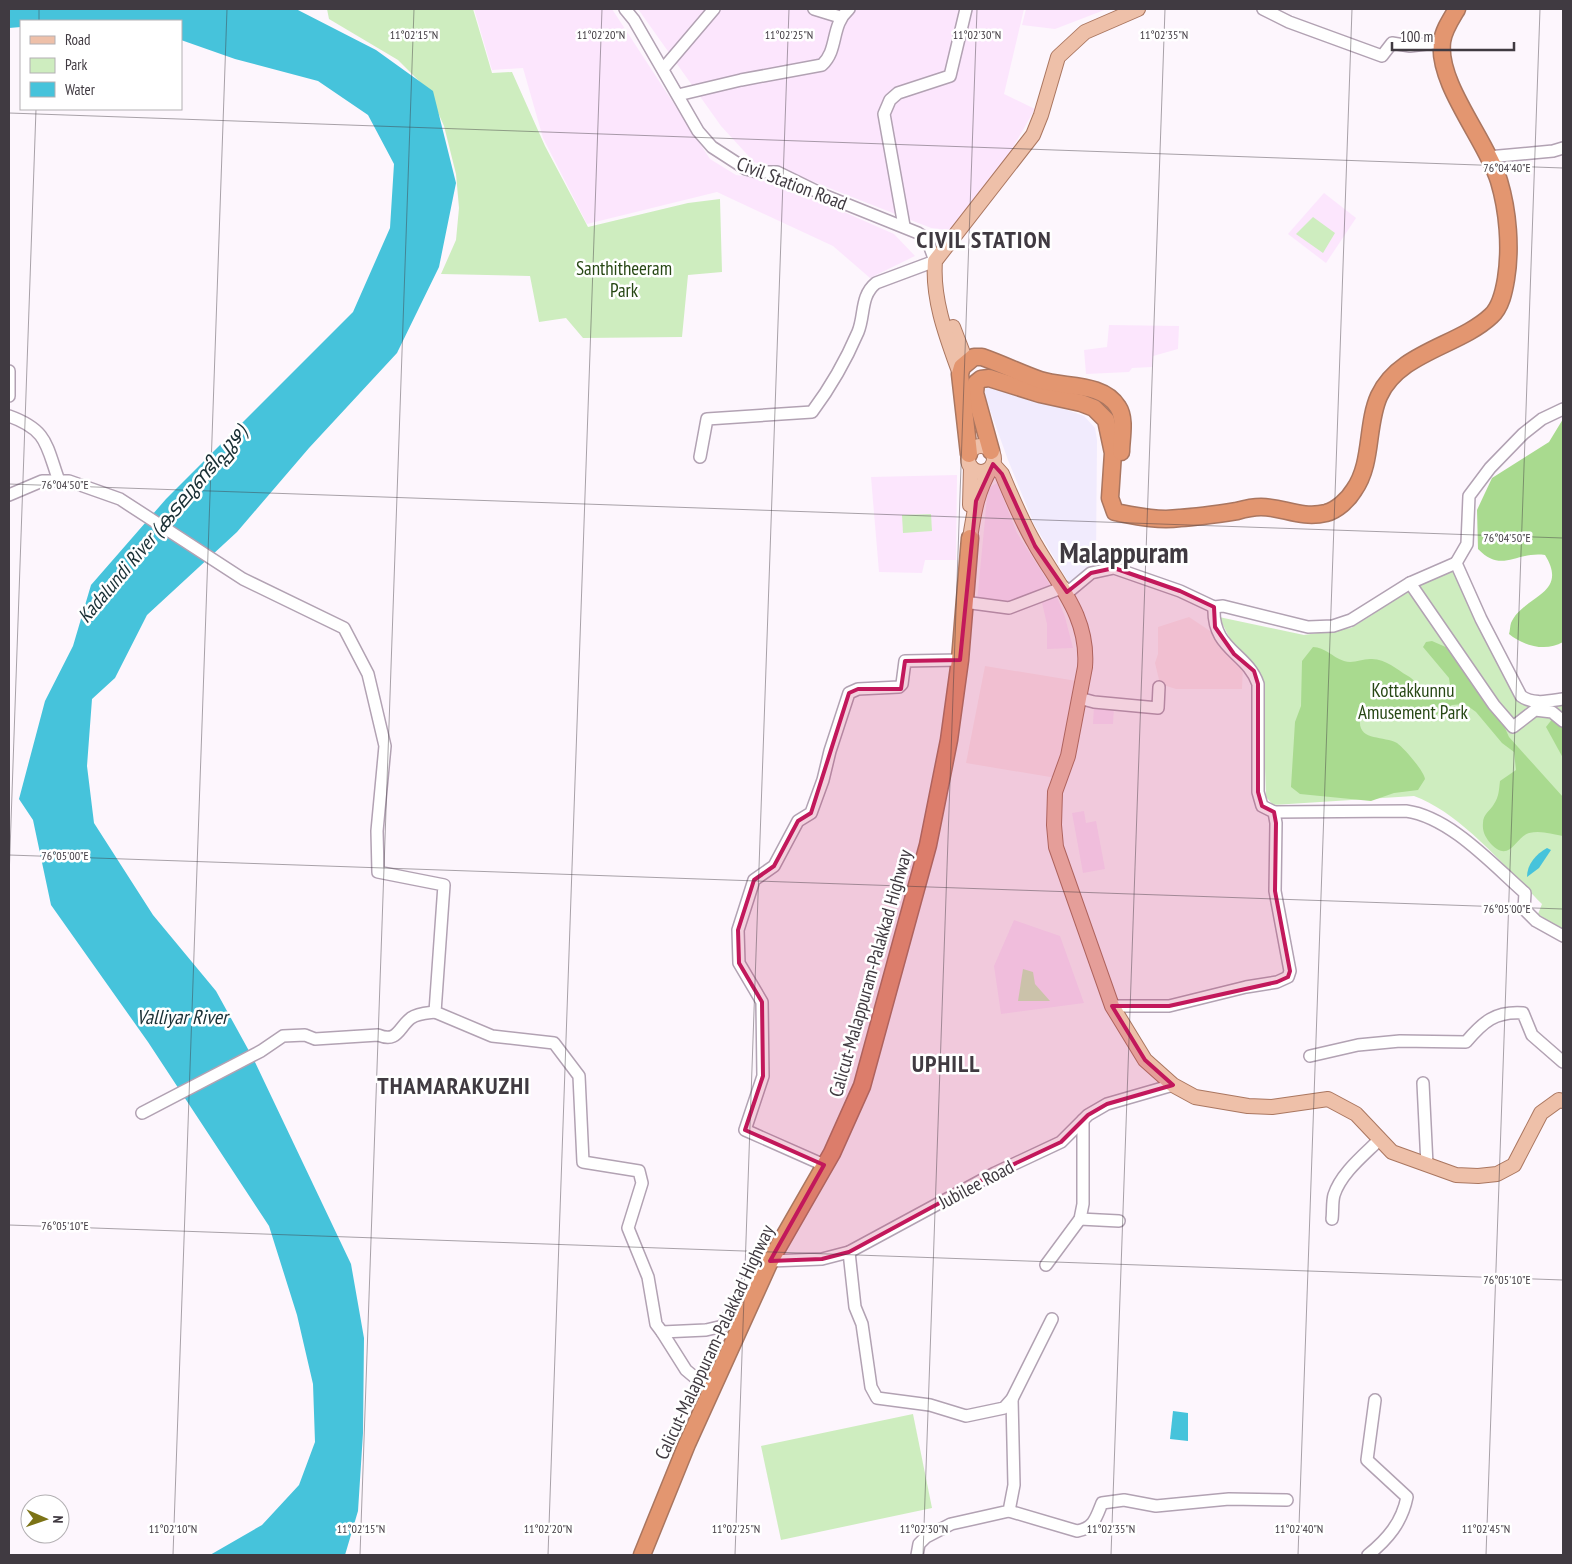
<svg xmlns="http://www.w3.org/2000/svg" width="1572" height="1564" font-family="'PT Sans Narrow','Noto Sans Malayalam',sans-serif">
	<rect width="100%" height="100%" fill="#fdf6fd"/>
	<!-- built -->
	<g fill="#fce6fd">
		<path d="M474,9H612L710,159L736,175L771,180L894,234L915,256L870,278L833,246L717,192L587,224L543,138L523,68L492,70Z"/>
		<path d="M638,9H1024L1004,94L1035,109L1009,154L975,202L949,230L931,228L796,175L754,162L721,126Z"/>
		<path d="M1026,9H1107L1055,29L1022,25Z"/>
		<path d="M1324,193L1356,218L1326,263L1288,234Z"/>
		<path d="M1109,325L1179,326L1178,349L1153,356L1152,367L1132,368L1129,372L1086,374L1084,350L1107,347Z"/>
		<path d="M957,475L956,560H925L922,573L879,572L871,477Z"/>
		<path d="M997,483L1017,533L1052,588L1003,605L977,602L988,488Z"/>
		<path d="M1057,597L1065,617L1073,648L1047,649V624L1042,603Z"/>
		<path d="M1094,705L1114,706L1113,724H1093Z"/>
		<path d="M1084,811L1086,823L1096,821L1105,869L1083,873L1072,813Z"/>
		<path d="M1014,920L1060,936L1084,1003L1001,1014L994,966Z"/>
	</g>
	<!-- industrial -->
	<path fill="#f1ebfd" d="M990,385H997L1084,416L1095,428L1097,440L1096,561L1069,583L1034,524L1008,460L985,396V390Z"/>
	<!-- medical -->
	<g fill="#fde9ef">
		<path d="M1189,617L1219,637L1243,666L1242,689H1176L1160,684L1155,663L1158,654V627Z"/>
		<path d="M985,666L1077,681L1062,779L966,763Z"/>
	</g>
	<!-- green -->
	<g fill="#ceedbf">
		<path d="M327,9H473L492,73L512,72L545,146L588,227L688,203L720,199L722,272L688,275L682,337L583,338L566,318L539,322L530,276L441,274L456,240L459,208L456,174L444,126L428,90L398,60L329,19Z"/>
		<path d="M1313,217L1335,233L1323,253L1296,234Z"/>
		<path d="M931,514L932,531L903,533L902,515Z"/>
		<path d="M1455,565L1495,654L1523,705L1563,702V932L1538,914L1542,904C1506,868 1461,813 1414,796L1273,805L1266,797L1262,681L1232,643L1219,617L1304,635L1351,628L1372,615L1412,585Z"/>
		<path d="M1023,969L1033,972L1035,984L1050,1001H1018Z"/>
		<path d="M913,1414L932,1508L781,1540L761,1446Z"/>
	</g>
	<!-- forest -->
	<g fill="#a9da8f">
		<path d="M1563,419V642C1546,652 1524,646 1509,634C1510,631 1510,626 1511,623C1522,596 1570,595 1545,555C1516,551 1502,574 1478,549L1477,510L1492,478L1549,442Z"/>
		<path d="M1432,641L1448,648L1501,719L1509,737L1563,797V836C1551,834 1541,830 1529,833C1516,836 1510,864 1491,844C1486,838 1482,832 1483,823C1483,814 1490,811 1494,804C1499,797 1499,789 1500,781L1516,770L1514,752L1502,743L1476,712L1465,704L1452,705L1431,718L1401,713L1389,708L1365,710L1361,715C1354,742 1383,735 1397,743C1404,748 1424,771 1425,779L1418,790L1394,793L1371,801L1300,794L1291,787L1295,722L1301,706L1302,661L1313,647C1325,647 1332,657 1344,661C1353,664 1361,659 1370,659C1385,658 1396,669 1408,676C1421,684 1428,703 1446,695L1450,685L1449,678L1423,647L1426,642Z"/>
		<path d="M1553,718H1563V758L1546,727Z"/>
	</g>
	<!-- water -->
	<g fill="#46c3db">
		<path d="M9,9H296L376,50L433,91L456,183L439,267L397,353L309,448L237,532L147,615L115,678L92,699L87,766L94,823L153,915L216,991L254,1060L351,1264L364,1338L363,1433L358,1511L345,1555H210L262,1525L299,1485L315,1442L313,1384L297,1315L269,1226L148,1042L51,905L33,820L19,799L45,701L73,646L91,585L166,499L353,312L390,228L394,164L368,115L318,81L235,59L181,40V21H21V27L9,28Z"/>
		<path d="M1547,848L1551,850L1539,868L1527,877C1527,864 1536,854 1547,848Z"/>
		<path d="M1173,1411L1188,1413V1441L1170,1439Z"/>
	</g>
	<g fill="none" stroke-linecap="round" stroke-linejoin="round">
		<!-- minor casing -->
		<g stroke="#b2a2b3" stroke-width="14">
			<g id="minor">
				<path d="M625,9L634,20L698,131L712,147L746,169L757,172H777L826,196L918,233L927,239L935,261L876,283C860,296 865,315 858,332C846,360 830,388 812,412L707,419L700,457"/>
				<path d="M814,9L840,17"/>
				<path d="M1263,9L1289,22L1382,56L1392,43L1410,46L1442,42"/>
				<path d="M663,69L714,9"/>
				<path d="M678,95L741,80L822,65C839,49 830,26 849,9"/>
				<path d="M1488,157L1553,151L1563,148"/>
				<path d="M904,226L884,114L890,100L898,93L950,76L966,9"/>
				<path d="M9,371V396"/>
				<path d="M9,416C48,430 46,445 59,481"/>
				<path d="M9,495L42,481H69L120,499L243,579L344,628L368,674L385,746L377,831L378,872L444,885L435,1012L492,1036L554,1043L579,1076L583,1162L639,1171L642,1183L628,1228L648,1277L656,1324L662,1332L706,1330L723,1326L754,1269L770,1261L822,1259L849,1252L995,1173L1061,1142L1088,1115L1107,1104L1173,1085"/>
				<path d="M1456,563L1467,544L1469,496L1490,468L1523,434L1542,419L1563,409"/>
				<path d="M1456,563L1481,619L1521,696C1533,705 1549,701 1563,699"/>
				<path d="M1410,583L1494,705L1513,727L1535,710L1552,712L1563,721"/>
				<path d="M1067,593L1091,573L1114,568L1180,591L1214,607L1223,606L1308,627L1333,626L1351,620L1410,583L1456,563"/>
				<path d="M964,602L1009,608L1064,587"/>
				<path d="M1079,698L1094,702L1158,708L1159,687"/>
				<path d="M1274,812L1406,811C1450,817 1492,864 1525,893L1524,909L1536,921L1563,936"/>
				<path d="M1112,1006H1169L1246,987L1277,982L1288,977L1290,971L1275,891L1276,823L1274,812L1262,806L1258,792V684C1247,652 1212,650 1214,607"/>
				<path d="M1310,1056L1358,1045L1400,1041L1466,1042C1483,1022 1495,1011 1523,1013L1532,1035L1563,1062"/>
				<path d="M1423,1083L1427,1165"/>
				<path d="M142,1113L261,1051L283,1036L305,1035L315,1039L378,1035C398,1043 398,1028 411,1018C418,1013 427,1013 435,1012"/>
				<path d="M824,1165L745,1130L763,1076L762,1002L739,963L738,930L754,880L774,866L798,821L811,813L823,780L830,751L849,693L858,689L899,687L902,684L905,661L960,660"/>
				<path d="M1080,1219L1119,1221"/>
				<path d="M1332,1219C1333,1212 1332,1202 1334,1195C1341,1173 1364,1155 1380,1139"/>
				<path d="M849,1252L855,1307L862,1324L871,1387L877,1398L930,1405L966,1416L1004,1408L1012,1399L1052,1319"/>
				<path d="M1046,1265L1080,1219L1083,1204V1120"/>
				<path d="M662,1332L686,1370L711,1391"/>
				<path d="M1009,1511L1077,1531C1094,1528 1096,1518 1102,1503L1124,1500L1156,1506L1229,1499L1287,1500"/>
				<path d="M917,1555L919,1544L926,1537L951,1524L1009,1511L1014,1485L1012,1399"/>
				<path d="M1368,1555C1388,1539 1402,1522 1407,1497L1367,1460L1375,1400"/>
			</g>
		</g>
		<!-- major casing -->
		<g stroke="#aa7660" stroke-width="16">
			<g id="major">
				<path d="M953,327L966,361"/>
				<path d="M960,374C947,338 932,300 935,261L1033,135L1041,115L1058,57L1085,32L1138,9"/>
				<circle cx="981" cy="459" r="13"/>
				<path d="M993,464L1002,474C1012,498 1022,522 1035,544C1058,585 1089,616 1085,667L1068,756L1055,792L1054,825L1056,847L1112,1006L1145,1060L1173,1085L1195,1097L1248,1106L1272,1107L1328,1099L1356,1114L1392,1152L1456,1175L1478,1176L1497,1174L1514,1165L1541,1113L1559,1100L1563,1101"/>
				<path d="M970,505L971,467"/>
				<path d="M970,538C974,513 977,491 991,468"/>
			</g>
		</g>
		<!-- highway casing -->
		<g stroke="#aa7660" stroke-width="19">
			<g id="highway">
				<path d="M991,451L975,393L976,383L981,379L989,378L1040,394L1081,403L1094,408L1106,420L1113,453L1110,498L1115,512C1136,516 1158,521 1180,518C1199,517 1218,514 1237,511C1244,509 1253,507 1261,507C1283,507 1301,519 1326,513C1337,510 1348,500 1354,490C1373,463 1366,425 1379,396C1399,352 1459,346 1491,316C1501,307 1504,291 1506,279C1511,248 1508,211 1499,181C1487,141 1437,84 1442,42C1443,31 1451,19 1457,9"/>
				<path d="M969,454L960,374L962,367L974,357H982C1002,364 1020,373 1040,380C1064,388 1103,382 1118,407C1126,419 1121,439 1121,452"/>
				<path d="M642,1555L687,1444L770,1261L832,1153L862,1086L928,845L949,740L960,660L970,538"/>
			</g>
		</g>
		<!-- minor -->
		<use href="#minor" stroke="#fff" stroke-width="11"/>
		<!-- major -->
		<use href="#major" stroke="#eec0a9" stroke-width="14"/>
		<!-- highway -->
		<use href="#highway" stroke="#e39670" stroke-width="16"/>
	</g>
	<!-- marked area -->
	<path fill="#c2185b" fill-opacity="0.2" stroke="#c2185b" stroke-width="4" stroke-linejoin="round" d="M993,464L1002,474L1035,546L1067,592L1091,573L1114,568L1180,591L1214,607L1215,627L1234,654L1254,671L1258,684V792L1262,806L1274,812L1276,823L1275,891L1290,971L1288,977L1277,982L1169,1006H1112L1145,1060L1173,1085L1107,1104L1088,1115L1061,1142L995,1173L849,1252L822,1259L770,1261L824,1165L745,1130L763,1076L762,1002L739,963L738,930L754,880L774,866L798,821L811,813L849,693L858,689H901L905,661L960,660L976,501Z"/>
	<!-- ticks -->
	<path fill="none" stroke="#403a41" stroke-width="1" stroke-opacity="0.45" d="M39,21V9M9,113L1563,168M9,484L1563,538M9,855L1563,909M9,879L36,109M9,1225L1563,1280M173,1555L227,9M360,1555L414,9M548,1555L602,9M735,1555L789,9M923,1555L977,9M1111,1555L1165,9M1298,1555L1352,9M1486,1555L1540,9"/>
	<g text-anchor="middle" stroke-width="5" stroke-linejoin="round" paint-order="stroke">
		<!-- street labels -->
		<g font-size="19" fill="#403a41" stroke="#fff">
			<text transform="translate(792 183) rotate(21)" y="7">Civil Station Road</text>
			<text transform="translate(870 973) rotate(-74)" y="7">Calicut-Malappuram-Palakkad Highway</text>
			<text transform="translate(976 1184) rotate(-28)" y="7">Jubilee Road</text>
			<text transform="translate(714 1342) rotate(-65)" y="7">Calicut-Malappuram-Palakkad Highway</text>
		</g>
		<!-- park labels -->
		<g font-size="19" fill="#284815" stroke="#fff">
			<text x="624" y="275">Santhitheeram<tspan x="624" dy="22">Park</tspan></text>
			<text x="1413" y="697">Kottakkunnu<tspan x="1413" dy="22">Amusement Park</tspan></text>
		</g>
		<!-- water labels -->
		<g font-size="20" font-style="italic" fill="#192f34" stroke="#fff">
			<text transform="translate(162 524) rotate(-50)" y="7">Kadalundi River (കടലുണ്ടിപ്പുഴ)</text>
			<text x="182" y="1024">Valliyar River</text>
		</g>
		<!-- district labels -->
		<g font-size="24" font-weight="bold" letter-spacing="1" fill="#403a41" stroke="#fff">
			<text x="984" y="248">CIVIL STATION</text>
			<text x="946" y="1072">UPHILL</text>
			<text x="454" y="1094">THAMARAKUZHI</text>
		</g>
		<!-- town labels -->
		<g font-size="29" font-weight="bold" fill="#403a41" stroke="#fff">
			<text x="1124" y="563">Malappuram</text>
		</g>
	</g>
	<g font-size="12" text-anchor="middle" fill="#403a41" stroke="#fff" stroke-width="5" stroke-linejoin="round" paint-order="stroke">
		<text x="414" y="39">11°02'15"N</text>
		<text x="601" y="39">11°02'20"N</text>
		<text x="789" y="39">11°02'25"N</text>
		<text x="977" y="39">11°02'30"N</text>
		<text x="1164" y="39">11°02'35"N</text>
		<text x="1507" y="172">76°04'40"E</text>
		<text x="65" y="489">76°04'50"E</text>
		<text x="1507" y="542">76°04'50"E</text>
		<text x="65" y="860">76°05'00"E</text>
		<text x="1507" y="913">76°05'00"E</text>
		<text x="65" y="1230">76°05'10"E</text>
		<text x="1507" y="1284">76°05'10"E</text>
		<text x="173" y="1533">11°02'10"N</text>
		<text x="361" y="1533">11°02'15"N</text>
		<text x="548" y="1533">11°02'20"N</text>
		<text x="736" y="1533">11°02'25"N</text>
		<text x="924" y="1533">11°02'30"N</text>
		<text x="1111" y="1533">11°02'35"N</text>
		<text x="1299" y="1533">11°02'40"N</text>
		<text x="1486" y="1533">11°02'45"N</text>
	</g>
	<!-- border -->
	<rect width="1572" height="1564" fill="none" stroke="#403a41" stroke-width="20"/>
	<!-- legend -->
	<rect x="20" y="20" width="162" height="90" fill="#ffffff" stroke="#b3b0b3"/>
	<rect x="30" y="36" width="25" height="8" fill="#eec0a9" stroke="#b3b0b3"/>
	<text x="65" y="45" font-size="15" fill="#403a41">Road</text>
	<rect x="30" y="58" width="25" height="15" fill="#ceedbf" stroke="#b3b0b3"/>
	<text x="65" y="70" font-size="15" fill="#403a41">Park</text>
	<rect x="30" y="82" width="25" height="15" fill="#46c3db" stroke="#b3b0b3"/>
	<text x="65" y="95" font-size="15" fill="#403a41">Water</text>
	<!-- north arrow -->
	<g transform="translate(45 1519) rotate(92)"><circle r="24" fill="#ffffff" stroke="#b3b0b3"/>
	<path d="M0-4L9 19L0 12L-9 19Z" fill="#7c7316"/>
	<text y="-8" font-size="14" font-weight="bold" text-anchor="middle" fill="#403a41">N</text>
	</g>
	<!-- scale -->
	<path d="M1392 42v8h122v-8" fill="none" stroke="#403a41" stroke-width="2.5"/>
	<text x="1400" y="42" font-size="15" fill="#403a41" stroke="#ffffff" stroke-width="4" paint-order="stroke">100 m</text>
</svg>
